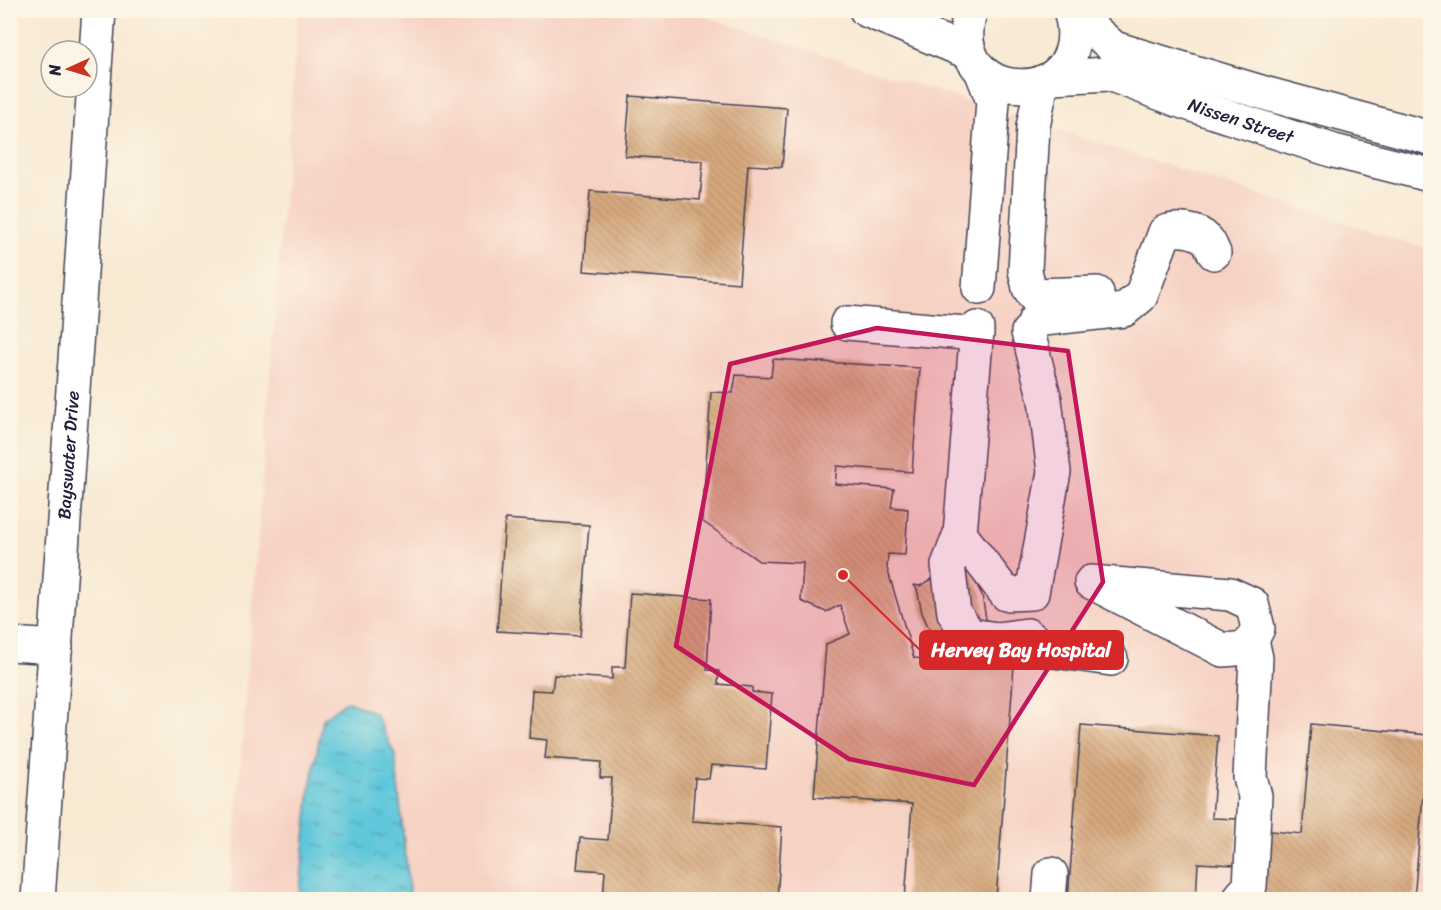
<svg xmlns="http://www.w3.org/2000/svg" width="1441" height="910" font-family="Sriracha,sans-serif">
	<defs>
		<pattern id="water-ripples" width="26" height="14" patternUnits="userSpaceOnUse" patternTransform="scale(1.5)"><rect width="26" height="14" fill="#5ec7da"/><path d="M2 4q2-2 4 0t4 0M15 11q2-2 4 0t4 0" fill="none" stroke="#4da1b2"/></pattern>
		<pattern id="building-back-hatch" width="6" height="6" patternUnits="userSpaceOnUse" patternTransform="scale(1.5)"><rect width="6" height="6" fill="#d6a87d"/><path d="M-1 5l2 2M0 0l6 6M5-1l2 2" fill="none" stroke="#b7906d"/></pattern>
	</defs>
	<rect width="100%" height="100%" fill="#fcf5e5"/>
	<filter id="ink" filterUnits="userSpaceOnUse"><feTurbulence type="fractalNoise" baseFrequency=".0167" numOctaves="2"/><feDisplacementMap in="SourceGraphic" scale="12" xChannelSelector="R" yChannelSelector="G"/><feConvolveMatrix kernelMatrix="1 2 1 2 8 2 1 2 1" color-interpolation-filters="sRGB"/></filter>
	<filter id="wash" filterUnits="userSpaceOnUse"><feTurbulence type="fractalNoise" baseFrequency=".008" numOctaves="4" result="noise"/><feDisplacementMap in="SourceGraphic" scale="24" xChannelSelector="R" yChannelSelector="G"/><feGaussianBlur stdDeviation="1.35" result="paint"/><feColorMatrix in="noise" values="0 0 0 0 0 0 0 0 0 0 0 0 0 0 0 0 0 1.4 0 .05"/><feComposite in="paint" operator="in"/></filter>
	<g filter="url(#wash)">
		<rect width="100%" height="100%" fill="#f8e9d3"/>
		<!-- built -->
		<path fill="#f6d2c4" d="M298,11H688L1430,250V899L230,900Z"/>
		<!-- water -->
		<path fill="url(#water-ripples)" stroke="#40748a" stroke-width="1.5" d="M346,701L375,713L395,755L410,899H299L310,789L323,719Z"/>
		<g id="blocks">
			<!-- building -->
			<g fill="url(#building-back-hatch)">
				<path d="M630,96L787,108L782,167L748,165L739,283L584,271L590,191L700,200L703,161L625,156Z"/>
				<path d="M773,359L920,368L912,472L837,466L835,484L894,489L891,507L908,509L905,555L888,554L887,568L914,658L1014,666L996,900H905L912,804L814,797L826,644L850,634L840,605L826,612L801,601L803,563L759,561L702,521L711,392L733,393L736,375L771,377Z"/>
				<path d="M505,519L589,525L580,636L497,631Z"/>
				<path d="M967,569L970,571L982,595L986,619L989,623L961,634L936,638L932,642V635L922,613L917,589L914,585L920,586L941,574Z"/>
				<path d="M630,593L711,599L707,670L719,671L718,684L752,687V692L772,694L766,769L711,765L709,779L695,778L692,821L782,827L777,900H603L605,871L577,869L580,838L608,840L612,778H600L601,762L545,758L547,740L529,738L532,690L552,691L554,675L612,679V667H625Z"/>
				<path d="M1311,724L1428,735L1414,900H1254L1260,830L1302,834Z"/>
				<path d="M1081,725L1218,736L1212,818L1238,819L1235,865L1198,863L1196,900H1068Z"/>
			</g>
		</g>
	</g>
	<g filter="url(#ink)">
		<use href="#blocks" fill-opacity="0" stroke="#424052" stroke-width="1.5"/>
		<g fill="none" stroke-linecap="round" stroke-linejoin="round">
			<!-- minor casing -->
			<g stroke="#424052" stroke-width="36">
				<g id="minor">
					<path d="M866,10L970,53"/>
					<path d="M971,10C939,108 1100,114 1070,10"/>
					<path d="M1071,10L1114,48L1271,95L1430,138"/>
					<path id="s1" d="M1053,77L1109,74L1180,101L1334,151L1430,175"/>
					<path d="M979,288L993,101L981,70"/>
					<path d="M1029,288L1025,270L1033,127L1042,82"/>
					<path d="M1033,295L1097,293"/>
					<path d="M1035,320L1124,310L1141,296L1165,232C1177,228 1197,229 1207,240C1210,243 1212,249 1214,253"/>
					<path d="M847,323L977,334"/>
					<path d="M977,328L960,534L948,565L954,613L970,635L997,639L1027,635L1046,650L1111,659"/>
					<path d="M960,534L1006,594L1032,593L1054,472L1045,400L1028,332"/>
					<path d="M1091,582L1230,594L1252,604L1258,628L1248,648L1223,650Z"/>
					<path d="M10,644L56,647"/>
					<path id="s2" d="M38,900L99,10"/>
					<path d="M1049,900L1051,874"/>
					<path d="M1240,900L1241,896L1250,886L1255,796L1250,777L1256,658L1252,640"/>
				</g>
			</g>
			<!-- minor -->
			<use href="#minor" stroke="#fff" stroke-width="33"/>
		</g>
	</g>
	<!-- marked area -->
	<path fill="#c2185b" fill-opacity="0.2" stroke="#c2185b" stroke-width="4.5" stroke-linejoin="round" d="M877,328L1068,351L1103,582L974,785L849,759L676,646L730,364Z"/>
	<g text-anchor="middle" stroke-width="4.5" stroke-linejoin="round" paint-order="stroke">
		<!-- street labels -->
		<g font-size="18" fill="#22223b" stroke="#fcf5e5">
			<text dy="6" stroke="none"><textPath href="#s1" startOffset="196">Nissen Street</textPath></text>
			<text dy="6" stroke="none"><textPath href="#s2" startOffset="446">Bayswater Drive</textPath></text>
		</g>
	</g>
	<!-- callouts -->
	<path fill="none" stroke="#d62828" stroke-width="2" d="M843 575L920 650"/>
	<circle fill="#d62828" stroke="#fcf5e5" stroke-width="2" cx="843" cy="575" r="6"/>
	<rect fill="#d62828" stroke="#d62828" stroke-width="2" x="920" y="631" width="203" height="38" rx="6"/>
	<g font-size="20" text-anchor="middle" font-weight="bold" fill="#fff">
		<text x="1021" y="657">Hervey Bay Hospital</text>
	</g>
	<!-- margin -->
	<rect width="1441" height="910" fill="none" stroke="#fcf5e5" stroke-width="36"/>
	<!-- north arrow -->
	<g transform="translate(69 69) rotate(266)"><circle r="28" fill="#fcf5e5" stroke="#a5a1a1" stroke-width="1.5"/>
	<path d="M0-4.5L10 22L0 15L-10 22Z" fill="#c8321e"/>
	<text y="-9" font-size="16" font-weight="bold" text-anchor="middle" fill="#22223b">N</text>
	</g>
</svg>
